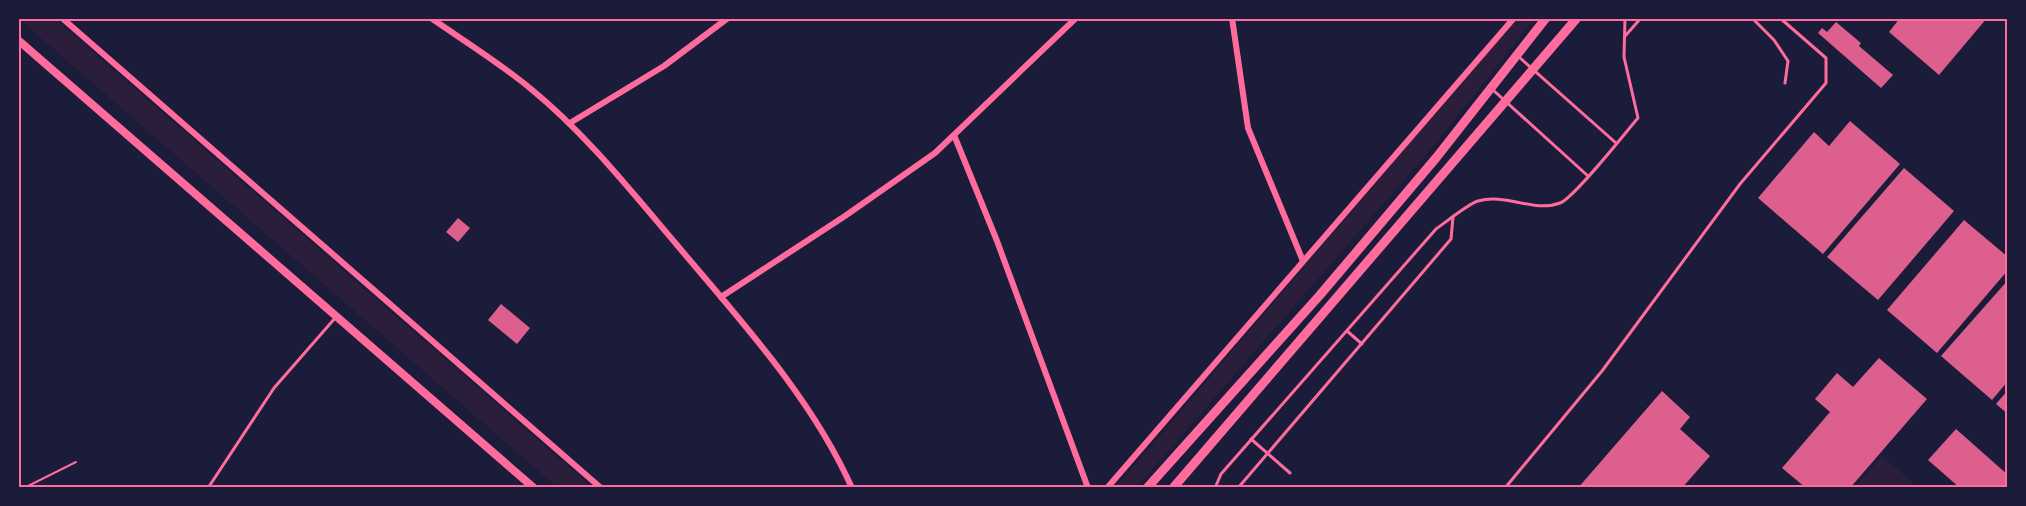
<svg xmlns="http://www.w3.org/2000/svg" width="2026" height="506" font-family="'Public Sans',sans-serif">
	<rect width="100%" height="100%" fill="#1b1b3a"/>
	<!-- green -->
	<g fill="#2a1e3b">
		<path d="M18,18H54L593,488H558Z"/>
		<path d="M1517,18H1535L1436,143L1136,488H1115Z"/>
		<path d="M1882,456L1919,488H1854Z"/>
	</g>
	<!-- building -->
	<g fill="#dd5f8e">
		<path d="M1900,18H1987L1939,75L1889,32Z"/>
		<path d="M1836,22L1861,43L1859,46L1893,75L1881,88L1818,33L1822,28L1827,32Z"/>
		<path d="M1850,121L1900,164L1823,254L1758,198L1814,132L1829,146Z"/>
		<path d="M1904,168L1954,211L1878,300L1827,257Z"/>
		<path d="M458,218L470,228L458,242L446,232Z"/>
		<path d="M1964,220L2008,257V270L1937,353L1887,310Z"/>
		<path d="M2008,280V381L1992,400L1941,356Z"/>
		<path d="M501,304L530,328L517,344L488,320Z"/>
		<path d="M1879,358L1927,399L1850,488H1806L1782,468L1830,412L1815,399L1837,373L1853,387Z"/>
		<path d="M2008,390V414L1996,404Z"/>
		<path d="M1662,391L1690,417L1680,429L1710,456L1682,488H1578Z"/>
		<path d="M1956,429L2008,475V488H1960L1928,460Z"/>
	</g>
	<g fill="none" stroke-linecap="round" stroke-linejoin="round">
		<!-- path -->
		<path stroke="#ff6b9d" stroke-width="2" d="M24,488L76,462"/>
		<!-- service -->
		<g stroke="#ff6b9d" stroke-width="3">
			<path d="M1752,18L1774,40L1788,61L1785,83"/>
			<path d="M1626,35L1641,18"/>
			<path d="M1519,57L1616,143"/>
			<path d="M1493,90L1588,176"/>
			<path d="M1347,331L1362,344"/>
			<path d="M1251,439L1290,473"/>
			<path d="M208,488L274,388L336,317"/>
			<path d="M1215,488L1221,474L1436,229C1446,222 1468,204 1478,201C1506,193 1534,213 1560,203C1574,198 1625,133 1638,118L1624,57L1625,18"/>
			<path d="M1238,488L1451,239L1453,217"/>
			<path d="M1505,488L1602,371L1740,184L1826,83V58L1780,18"/>
		</g>
		<!-- minor -->
		<g stroke="#ff6b9d" stroke-width="6">
			<path d="M62,18L601,488"/>
			<path d="M431,18C464,41 500,63 531,89C586,134 631,191 677,245C740,320 812,398 852,488"/>
			<path d="M1232,18L1248,128L1303,261"/>
			<path d="M570,123L664,66L728,18"/>
			<path d="M954,135L997,241L1088,488"/>
			<path d="M721,297L845,216L935,153L1076,18"/>
			<path d="M1107,488L1514,18"/>
		</g>
		<!-- tertiary -->
		<path stroke="#ff6b9d" stroke-width="8" d="M18,40L534,488"/>
		<!-- secondary -->
		<g stroke="#ff6b9d" stroke-width="9">
			<path d="M1147,488L1320,295L1436,158L1546,18"/>
			<path d="M1173,488L1577,18"/>
		</g>
	</g>
	<!-- border -->
	<rect width="2026" height="506" fill="none" stroke="#1b1b3a" stroke-width="39"/>
	<rect x="20" y="20" width="1986" height="466" fill="none" stroke="#ff6b9d" stroke-width="2"/>
</svg>
